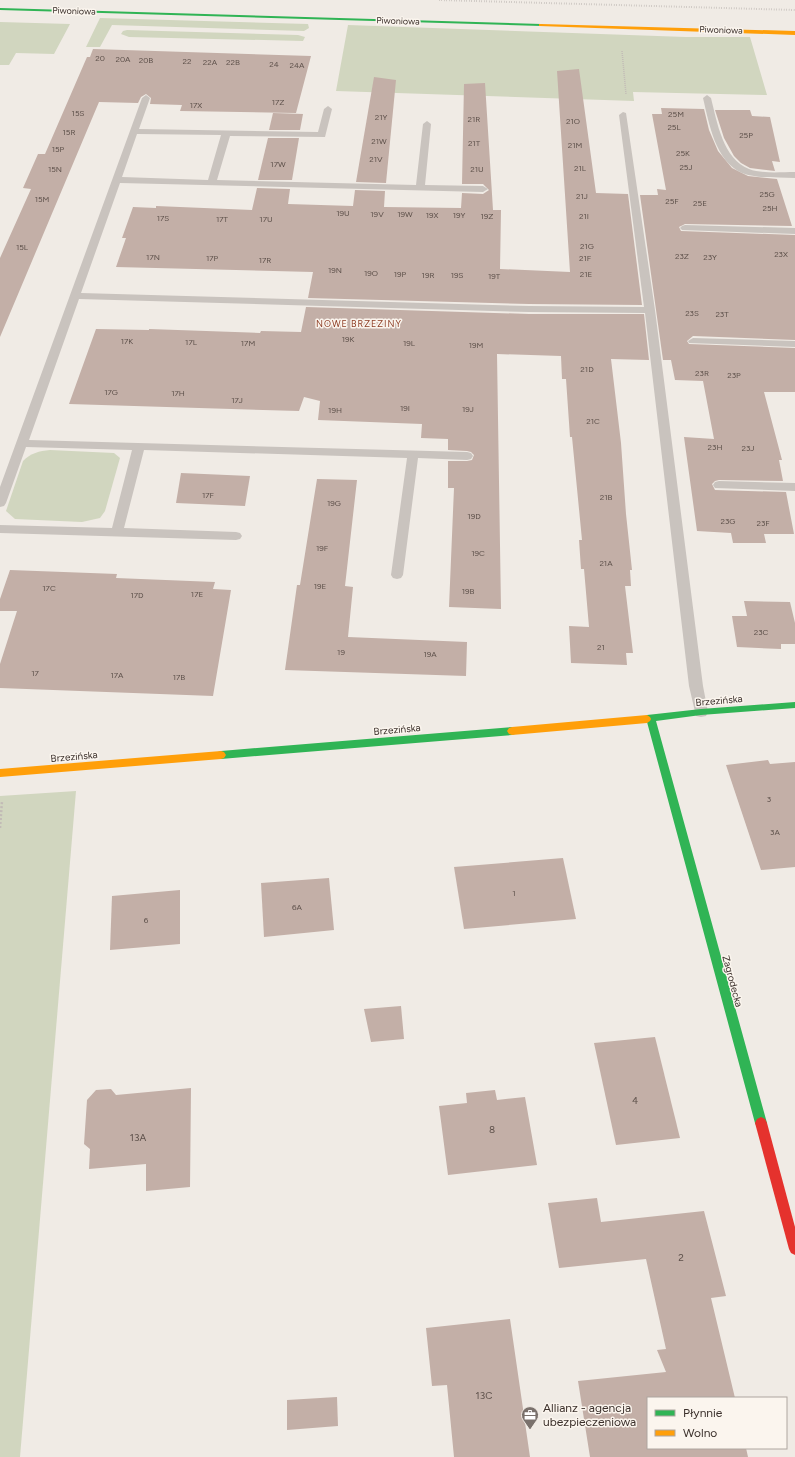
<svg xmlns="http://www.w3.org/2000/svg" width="795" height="1457" font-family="Figtree,sans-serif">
	<rect width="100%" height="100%" fill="#f0ebe5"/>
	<!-- green -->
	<g fill="#d1d6bf">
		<path d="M100,18L308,24L309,28L304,31L112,25L100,47H86Z"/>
		<path d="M0,22L70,24L54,54L16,53L9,65H0Z"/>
		<path d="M348,25L686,37H750L767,95L633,92L634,101L336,91Z"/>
		<path d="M127,30L298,35L305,37L303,41L129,37L121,34L123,31Z"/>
		<path d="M50,450L114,453L120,458L105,511L100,518L82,522L15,519L6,511L23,461C31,453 39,451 50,450Z"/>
		<path d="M76,791L20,1457H0V796Z"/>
	</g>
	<!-- building -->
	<g fill="#c3afa7">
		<path d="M93,49L311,56L296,113L180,111L182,105L150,104L151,98L146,94L141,97L138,103L99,102L0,337V258L31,189L23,188L38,154H45L87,57H90Z"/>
		<path d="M579,69L596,193L628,194L642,305L529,304L308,298L313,272L116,267L126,238H122L133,207L156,208V206L252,210L257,188L290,189L288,204L353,206L355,190L385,191L384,207L461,208L462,193L483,194L489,190L483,184H462L464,84L485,83L493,210H501L500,269L570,272L557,71Z"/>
		<path d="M374,77L396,80L386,183L356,182Z"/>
		<path d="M661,108L704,109L709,130L718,151L732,168L748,176L777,179L792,226L685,224L679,227L681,231L795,235V340L693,336L687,341L689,344L795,348V392H764L782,460H779L783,481L719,480L715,481L712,484L715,490L786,492L794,534H764L766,543H733L731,533L697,531L684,437L714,439L703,381L675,380L671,360H663L640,195H658L657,189L666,190L652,114H662Z"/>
		<path d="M715,110H750L752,116L770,117L780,162L772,161L775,171L750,168L741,163L734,156L724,138Z"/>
		<path d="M273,113L303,114L300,130H269Z"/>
		<path d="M268,138H299L292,180H258Z"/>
		<path d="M306,307L529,314H644L649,360L611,359L621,443L626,514L632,570H630L631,586H625L633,653H626L627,665L571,663L569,626L589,627L584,569H581L579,540H582L572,437H570L566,379H562L561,356L497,354L501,609L449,607L454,488H448V461H467L472,460L474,455L471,452L467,451L448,450V439L421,438L422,424L318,420L320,401L304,397L299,411L69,404L96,329L149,330V329L260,333L261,331L301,332Z"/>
		<path d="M181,473L250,476L245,506L176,503Z"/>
		<path d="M317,479L357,480L345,586L353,587L348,637L467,642L466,676L285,670L297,585H300Z"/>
		<path d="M10,570L117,574L116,578L215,582L213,589L231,590L213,696L0,688V664L17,611H0V599Z"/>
		<path d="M744,601L790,602L795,623V644H781V649L737,647L732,616H747Z"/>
		<path d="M768,760L770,764L795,762V867L761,870L726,765Z"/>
		<path d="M563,858L576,919L464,929L454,867Z"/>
		<path d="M329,878L334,930L264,937L261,883Z"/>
		<path d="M180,890V944L110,950L112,896Z"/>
		<path d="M401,1006L404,1039L371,1042L364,1009Z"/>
		<path d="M655,1037L680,1138L616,1145L594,1043Z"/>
		<path d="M191,1088L190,1187L146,1191V1164L89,1169L90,1149L84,1144L87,1100L96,1090L111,1089L116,1095Z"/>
		<path d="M495,1090L497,1100L525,1097L537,1165L448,1175L439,1106L467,1103L466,1093Z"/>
		<path d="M597,1198L601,1222L704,1211L726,1296L711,1298L735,1398H648V1448H746L748,1457H590L578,1381L666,1372L657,1350L666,1349L646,1259L559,1268L548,1203Z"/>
		<path d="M510,1319L530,1457H454L447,1385L432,1386L426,1328Z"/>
		<path d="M337,1397L338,1426L287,1430V1400Z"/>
	</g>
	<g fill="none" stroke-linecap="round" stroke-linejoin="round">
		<!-- path-far1 -->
		<path stroke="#c2bbb6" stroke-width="1.5" stroke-dasharray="1 1" stroke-linecap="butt" d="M622,51L626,94"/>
		<!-- path -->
		<path stroke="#c2bbb6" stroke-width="2.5" stroke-dasharray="2 2" stroke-linecap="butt" d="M0,828L2,801"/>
		<!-- lane -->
		<g fill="#c9c3be" fill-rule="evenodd">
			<path d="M146,95L150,98L139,129L318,132L324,109L328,106L332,109L325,137L230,136L217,180L416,185L423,124L427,121L431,124L425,185L483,186L488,189L483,192L120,183L81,293L529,306L644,307L619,115L623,112L626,113L655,310L703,686L708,712L706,716L701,717L696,716L689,686L645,313L529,312L79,299L29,440L467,452L471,453L473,456L471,459L467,460L418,458L403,575L401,578L397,579L393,578L391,575L407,458L144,450L124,528L236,532L240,533L242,536L240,539L236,540L0,533V525L112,528L132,450L26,447L6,503L4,506L0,507V487L142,98ZM137,134L221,135L208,180L122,177Z"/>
			<path d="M707,95L711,98C717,122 723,159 749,169C762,174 781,172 795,172V178C778,177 758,179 742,173C715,161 709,123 703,98Z"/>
			<path d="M685,225L795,228V234L682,230L680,228L682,226Z"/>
			<path d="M693,338L795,341V347L689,343L688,341Z"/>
			<path d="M719,481L795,483V491L715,488L713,485L715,482Z"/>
		</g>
		<!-- fast -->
		<g fill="#30b455" fill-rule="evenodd">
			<path d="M0,8L541,24L543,25L541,26L0,10Z"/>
			<path d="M795,702V708L701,715L656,721L767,1123L765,1127L761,1129L757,1127L755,1123L647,722L644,721L643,719L644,717L647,715L701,709Z"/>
			<path d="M512,727L515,728L517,731L515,734L512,735L221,759L218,758L216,755L218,752L221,751Z"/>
		</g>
		<!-- slow -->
		<g fill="#ff9f0a" fill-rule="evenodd">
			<path d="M541,24L795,31V35L539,26V24Z"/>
			<path d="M647,715L650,717L651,719L650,721L647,723L512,735L509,734L507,731L509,728L512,727Z"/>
			<path d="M221,751L224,752L226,755L224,758L221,759L0,777V769Z"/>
		</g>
		<!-- jam -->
		<path fill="#e5322d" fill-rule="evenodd" d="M761,1117L765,1119L767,1123L795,1227V1255L791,1253L789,1249L755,1123L757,1119Z"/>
		<!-- rail -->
		<path stroke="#b1aca8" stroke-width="2" stroke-dasharray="0.5 2" stroke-linecap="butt" d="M439,0L795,10"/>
	</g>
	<!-- icons -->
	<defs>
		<g id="office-pin" transform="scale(0.9)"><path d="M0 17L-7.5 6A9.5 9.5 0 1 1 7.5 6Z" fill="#7a716c" stroke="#fbf5ee"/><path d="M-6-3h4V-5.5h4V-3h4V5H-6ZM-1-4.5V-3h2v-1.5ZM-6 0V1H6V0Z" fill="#fff"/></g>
	</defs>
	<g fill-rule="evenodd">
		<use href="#office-pin" x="530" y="1415"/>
	</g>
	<g text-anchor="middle" stroke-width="3" stroke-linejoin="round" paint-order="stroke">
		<!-- number labels -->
		<g font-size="8" fill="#5d504a">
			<text x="100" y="61">20</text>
			<text x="123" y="62">20A</text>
			<text x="146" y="63">20B</text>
			<text x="187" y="64">22</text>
			<text x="210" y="65">22A</text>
			<text x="233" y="65">22B</text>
			<text x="274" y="67">24</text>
			<text x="297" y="68">24A</text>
			<text x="278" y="105">17Z</text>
			<text x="196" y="108">17X</text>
			<text x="78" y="116">15S</text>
			<text x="676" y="117">25M</text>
			<text x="381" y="120">21Y</text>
			<text x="474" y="122">21R</text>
			<text x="573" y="124">21O</text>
			<text x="674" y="130">25L</text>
			<text x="69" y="135">15R</text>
			<text x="746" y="138">25P</text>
			<text x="379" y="144">21W</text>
			<text x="474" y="146">21T</text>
			<text x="575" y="148">21M</text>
			<text x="58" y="152">15P</text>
			<text x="683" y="156">25K</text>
			<text x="376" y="162">21V</text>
			<text x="278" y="167">17W</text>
			<text x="686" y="170">25J</text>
			<text x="580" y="171">21L</text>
			<text x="55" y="172">15N</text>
			<text x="477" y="172">21U</text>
			<text x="767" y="197">25G</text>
			<text x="582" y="199">21J</text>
			<text x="42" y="202">15M</text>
			<text x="672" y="204">25F</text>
			<text x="700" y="206">25E</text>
			<text x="770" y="211">25H</text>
			<text x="343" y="216">19U</text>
			<text x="377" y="217">19V</text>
			<text x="405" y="217">19W</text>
			<text x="432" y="218">19X</text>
			<text x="459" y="218">19Y</text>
			<text x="487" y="219">19Z</text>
			<text x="584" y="219">21I</text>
			<text x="163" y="221">17S</text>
			<text x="222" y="222">17T</text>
			<text x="266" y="222">17U</text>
			<text x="587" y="249">21G</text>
			<text x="22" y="250">15L</text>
			<text x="781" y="257">23X</text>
			<text x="682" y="259">23Z</text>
			<text x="153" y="260">17N</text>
			<text x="710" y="260">23Y</text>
			<text x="212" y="261">17P</text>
			<text x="585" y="261">21F</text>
			<text x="265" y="263">17R</text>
			<text x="335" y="273">19N</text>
			<text x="371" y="276">19O</text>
			<text x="400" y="277">19P</text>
			<text x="586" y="277">21E</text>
			<text x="428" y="278">19R</text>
			<text x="457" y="278">19S</text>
			<text x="494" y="279">19T</text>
			<text x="692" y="316">23S</text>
			<text x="722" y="317">23T</text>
			<text x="348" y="342">19K</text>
			<text x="127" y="344">17K</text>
			<text x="191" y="345">17L</text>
			<text x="248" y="346">17M</text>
			<text x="409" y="346">19L</text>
			<text x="476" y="348">19M</text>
			<text x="587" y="372">21D</text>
			<text x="702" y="376">23R</text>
			<text x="734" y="378">23P</text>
			<text x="111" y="395">17G</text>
			<text x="178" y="396">17H</text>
			<text x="237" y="403">17J</text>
			<text x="405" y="411">19I</text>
			<text x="468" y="412">19J</text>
			<text x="335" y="413">19H</text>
			<text x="593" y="424">21C</text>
			<text x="715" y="450">23H</text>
			<text x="748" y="451">23J</text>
			<text x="208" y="498">17F</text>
			<text x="606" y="500">21B</text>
			<text x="334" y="506">19G</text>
			<text x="474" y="519">19D</text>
			<text x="728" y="524">23G</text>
			<text x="763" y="526">23F</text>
			<text x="322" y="551">19F</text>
			<text x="478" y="556">19C</text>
			<text x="606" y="566">21A</text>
			<text x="320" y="589">19E</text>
			<text x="49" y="591">17C</text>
			<text x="468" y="594">19B</text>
			<text x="197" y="597">17E</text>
			<text x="137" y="598">17D</text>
			<text x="761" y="635">23C</text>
			<text x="601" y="650">21</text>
			<text x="341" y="655">19</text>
			<text x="430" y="657">19A</text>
			<text x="35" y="676">17</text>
			<text x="117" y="678">17A</text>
			<text x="179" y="680">17B</text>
			<text x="769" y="802">3</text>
			<text x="775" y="835">3A</text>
			<text x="514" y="896">1</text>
			<text x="297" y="910">6A</text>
			<text x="146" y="923">6</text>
		</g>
		<!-- far-street labels -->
		<g font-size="9" fill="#3b302b" stroke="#fbf5ee">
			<text transform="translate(74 11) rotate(2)" y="3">Piwoniowa</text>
			<text transform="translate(398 21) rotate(2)" y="3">Piwoniowa</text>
			<text transform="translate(721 30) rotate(2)" y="3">Piwoniowa</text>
		</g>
		<!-- far-neighbourhood labels -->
		<g font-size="9" letter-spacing="1" fill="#8c3b22" stroke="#fbf5ee">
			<text x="359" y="327">NOWE BRZEZINY</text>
		</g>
		<!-- street labels -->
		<g font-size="10" fill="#3b302b" stroke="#fbf5ee">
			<text transform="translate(719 700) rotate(-5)" y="4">Brzezińska</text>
			<text transform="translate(397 729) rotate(-5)" y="4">Brzezińska</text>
			<text transform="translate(74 756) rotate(-5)" y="4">Brzezińska</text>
			<text transform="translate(733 981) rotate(75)" y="4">Zagrodecka</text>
		</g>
		<!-- near-number labels -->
		<g font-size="10" fill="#5d504a">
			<text x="635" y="1104">4</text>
			<text x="492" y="1133">8</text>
			<text x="138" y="1141">13A</text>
			<text x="681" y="1261">2</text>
			<text x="484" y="1399">13C</text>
		</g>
		<!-- near-poi labels -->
		<g font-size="12" fill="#3b302b" stroke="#fbf5ee" text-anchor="start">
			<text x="543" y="1412">Allianz - agencja<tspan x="543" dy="14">ubezpieczeniowa</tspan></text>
		</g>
	</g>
	<!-- legend -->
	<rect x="647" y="1397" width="140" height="52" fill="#fbf5ee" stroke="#aea6a0"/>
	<rect x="655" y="1410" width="20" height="6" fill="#30b455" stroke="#aea6a0"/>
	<text x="683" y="1417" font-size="12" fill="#3b302b">Płynnie</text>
	<rect x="655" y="1430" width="20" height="6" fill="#ff9f0a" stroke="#aea6a0"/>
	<text x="683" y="1437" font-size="12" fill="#3b302b">Wolno</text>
</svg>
